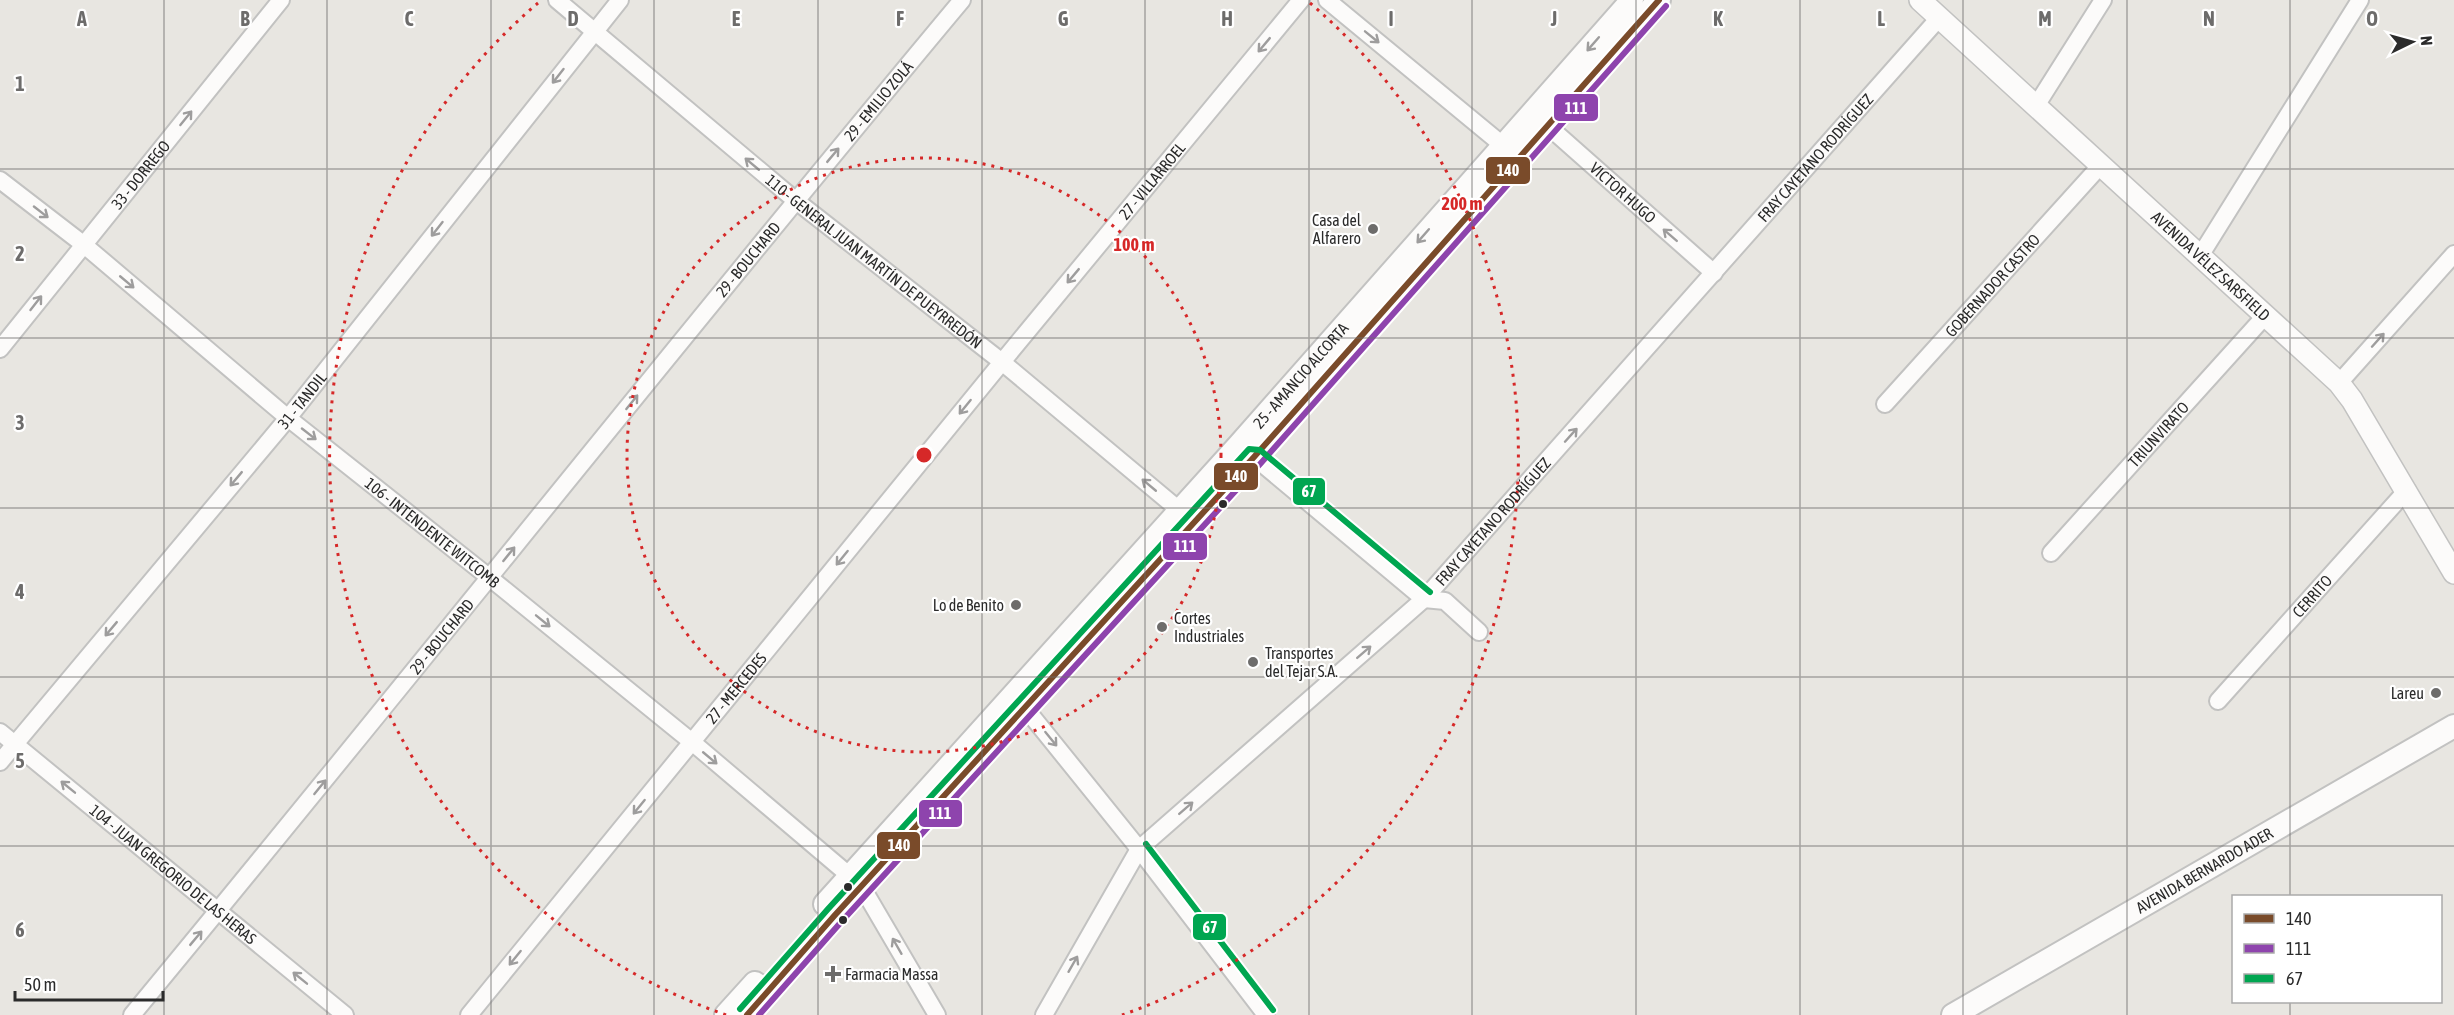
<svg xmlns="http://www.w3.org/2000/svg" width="2454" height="1015" font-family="'Asap Condensed',sans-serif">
	<rect width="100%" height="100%" fill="#e8e6e1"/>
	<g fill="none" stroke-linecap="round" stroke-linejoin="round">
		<!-- minor casing -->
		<g stroke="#c2c2c1" stroke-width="20">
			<g id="minor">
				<path id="s1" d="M557,0L795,200L1002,362L1179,510L1186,520"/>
				<path d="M1327,0L1511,152"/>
				<path d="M2036,106L2103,0"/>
				<path id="s2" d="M1540,119L1714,273"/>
				<path id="s3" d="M0,180L83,244L288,418L490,578L692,742L850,876L862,887L937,1015"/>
				<path d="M2200,256L2360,0"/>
				<path id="s4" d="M0,349L281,0"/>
				<path d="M2339,383L2454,254"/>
				<path id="s5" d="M1885,404L2100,166"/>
				<path d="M1247,451L1424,599L1445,601L1479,632"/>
				<path id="s6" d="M2051,553L2265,316"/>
				<path d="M1018,699L1139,849L1266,1015"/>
				<path id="s7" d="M2218,701L2407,490"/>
				<path id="s8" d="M0,732L345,1015"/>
				<path id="s9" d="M0,762L288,418L620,0"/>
				<path id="s10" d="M132,1015C411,678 682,335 962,0"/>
				<path id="s11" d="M469,1015L1002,362L1301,0"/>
				<path id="s12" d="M1044,1015L1139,849L1424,599L1939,18"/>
			</g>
		</g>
		<!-- tertiary casing -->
		<g stroke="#c2c2c1" stroke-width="24">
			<g id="tertiary">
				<path id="s13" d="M1920,0L2339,383L2352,400L2454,573"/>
			</g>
		</g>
		<!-- secondary casing -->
		<g stroke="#c2c2c1" stroke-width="26">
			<g id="secondary">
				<path id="s14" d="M825,904L1239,445L1632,0"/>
				<path d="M726,1015L755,983"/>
				<path d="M747,1015L835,915L1254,457L1659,0"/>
				<path id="s15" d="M1953,1015L2454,726"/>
			</g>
		</g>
		<!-- minor -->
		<use href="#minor" stroke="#fcfbfa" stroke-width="16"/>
		<!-- tertiary -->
		<use href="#tertiary" stroke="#fcfbfa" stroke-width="21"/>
		<!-- secondary -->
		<use href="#secondary" stroke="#fcfbfa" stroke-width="22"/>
		<!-- bus-1 casing -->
		<g stroke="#fff" stroke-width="10">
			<path id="bus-1" d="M747,1015L835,915L1254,457L1659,0"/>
		</g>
		<!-- bus-2 casing -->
		<g stroke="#fff" stroke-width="10">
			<path id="bus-2" d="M759,1015L842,921L1261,463L1666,6"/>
		</g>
		<!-- bus-3 casing -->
		<g stroke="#fff" stroke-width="10">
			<g id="bus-3">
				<path d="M1146,844L1273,1010"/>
				<path d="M740,1009L828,909L1249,449L1260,450L1430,592"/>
			</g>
		</g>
		<!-- bus-1 -->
		<use href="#bus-1" stroke="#7a4b2a" stroke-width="6"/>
		<!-- bus-2 -->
		<use href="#bus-2" stroke="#8e44ad" stroke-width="6"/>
		<!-- bus-3 -->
		<use href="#bus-3" stroke="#00a651" stroke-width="6"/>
	</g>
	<!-- one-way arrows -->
	<defs><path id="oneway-shaft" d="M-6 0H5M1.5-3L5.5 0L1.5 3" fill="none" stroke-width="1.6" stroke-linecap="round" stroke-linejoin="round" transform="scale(1.5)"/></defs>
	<g stroke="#9e9d9d">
		<use href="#oneway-shaft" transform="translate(1372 37) rotate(39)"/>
		<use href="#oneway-shaft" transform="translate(1593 44) rotate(131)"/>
		<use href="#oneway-shaft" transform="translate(1264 45) rotate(130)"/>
		<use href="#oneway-shaft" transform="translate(558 76) rotate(128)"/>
		<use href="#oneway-shaft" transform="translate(186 118) rotate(-51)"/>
		<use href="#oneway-shaft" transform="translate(833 155) rotate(-50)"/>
		<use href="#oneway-shaft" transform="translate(752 164) rotate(-140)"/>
		<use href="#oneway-shaft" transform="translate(41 212) rotate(38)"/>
		<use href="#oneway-shaft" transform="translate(437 229) rotate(128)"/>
		<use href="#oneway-shaft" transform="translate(1670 235) rotate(-139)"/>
		<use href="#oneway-shaft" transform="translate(1423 236) rotate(131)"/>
		<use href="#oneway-shaft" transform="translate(1073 276) rotate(130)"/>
		<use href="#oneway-shaft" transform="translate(127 282) rotate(40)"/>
		<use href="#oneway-shaft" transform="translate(36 303) rotate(-52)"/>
		<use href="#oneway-shaft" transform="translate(2378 340) rotate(-48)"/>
		<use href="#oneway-shaft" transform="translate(632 402) rotate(-51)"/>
		<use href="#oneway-shaft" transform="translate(965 407) rotate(129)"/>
		<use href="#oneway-shaft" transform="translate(309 434) rotate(38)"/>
		<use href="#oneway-shaft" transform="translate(1571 435) rotate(-48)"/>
		<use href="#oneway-shaft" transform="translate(236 479) rotate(130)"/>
		<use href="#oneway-shaft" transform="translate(1149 485) rotate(-140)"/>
		<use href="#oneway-shaft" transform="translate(509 554) rotate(-51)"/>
		<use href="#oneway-shaft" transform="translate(842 558) rotate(129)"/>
		<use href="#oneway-shaft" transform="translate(543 621) rotate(39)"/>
		<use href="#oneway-shaft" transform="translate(111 629) rotate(130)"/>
		<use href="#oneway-shaft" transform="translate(1364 652) rotate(-41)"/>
		<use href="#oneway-shaft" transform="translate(1051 739) rotate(51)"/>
		<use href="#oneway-shaft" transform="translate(710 758) rotate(40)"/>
		<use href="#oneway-shaft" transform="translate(68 787) rotate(-141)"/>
		<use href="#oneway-shaft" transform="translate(320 787) rotate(-51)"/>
		<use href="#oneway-shaft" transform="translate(639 807) rotate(129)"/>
		<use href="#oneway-shaft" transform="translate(1186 808) rotate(-41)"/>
		<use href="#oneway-shaft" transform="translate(196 938) rotate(-50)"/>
		<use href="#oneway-shaft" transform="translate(897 946) rotate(-120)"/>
		<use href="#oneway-shaft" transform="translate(515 958) rotate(129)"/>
		<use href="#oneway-shaft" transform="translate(1073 964) rotate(-60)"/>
		<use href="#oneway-shaft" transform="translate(300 978) rotate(-141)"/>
	</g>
	<!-- grid -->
	<path fill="none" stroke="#6d6c6b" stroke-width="1.5" stroke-opacity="0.55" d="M164,0V1015M327,0V1015M491,0V1015M654,0V1015M818,0V1015M982,0V1015M1145,0V1015M1309,0V1015M1472,0V1015M1636,0V1015M1800,0V1015M1963,0V1015M2127,0V1015M2290,0V896M0,169H2454M0,338H2454M0,508H2454M0,677H2454M0,846H2454M2290,1002V1015"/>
	<!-- distance rings -->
	<g fill="none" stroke="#d62828" stroke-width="3" stroke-dasharray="3 6">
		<circle cx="924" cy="455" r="297"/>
		<path d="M726 1015A594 594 0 0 1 538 3M1310 3A594 594 0 0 1 1122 1015"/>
	</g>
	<!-- markers -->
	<g fill="#6d6c6b" stroke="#fff" stroke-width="2">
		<circle cx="1373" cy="229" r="6"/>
		<circle cx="1016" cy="605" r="6"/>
		<circle cx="1162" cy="627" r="6"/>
		<circle cx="1253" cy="662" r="6"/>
		<circle cx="2436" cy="693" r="6"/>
		<path d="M830 965h6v6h6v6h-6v6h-6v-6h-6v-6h6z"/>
	</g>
	<g fill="#2b2b2b" stroke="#fff" stroke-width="2">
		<circle cx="1223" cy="504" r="5"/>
		<circle cx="848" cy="887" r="5"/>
		<circle cx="843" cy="920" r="5"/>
	</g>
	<g text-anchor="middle" stroke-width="4.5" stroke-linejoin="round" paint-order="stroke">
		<!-- street labels -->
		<g font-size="16" fill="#2b2b2b" stroke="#fff">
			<text dy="6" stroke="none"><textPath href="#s10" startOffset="1180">29 - EMILIO ZOLÁ</textPath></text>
			<text dy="6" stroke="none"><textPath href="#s12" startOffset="1160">FRAY CAYETANO RODRÍGUEZ</textPath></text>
			<text dy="6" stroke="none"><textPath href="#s4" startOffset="224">33 - DORREGO</textPath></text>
			<text dy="6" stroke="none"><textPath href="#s11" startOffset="1078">27 - VILLARROEL</textPath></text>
			<text dy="6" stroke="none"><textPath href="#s2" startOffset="111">VICTOR HUGO</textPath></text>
			<text dy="6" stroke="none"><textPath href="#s10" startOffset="975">29 - BOUCHARD</textPath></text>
			<text dy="6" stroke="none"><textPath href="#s1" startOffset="411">110 - GENERAL JUAN MARTÍN DE PUEYRREDÓN</textPath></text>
			<text dy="6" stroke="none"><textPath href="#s13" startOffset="394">AVENIDA VÉLEZ SARSFIELD</textPath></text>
			<text dy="6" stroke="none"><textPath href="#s5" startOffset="160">GOBERNADOR CASTRO</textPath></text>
			<text dy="6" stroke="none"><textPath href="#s14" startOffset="711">25 - AMANCIO ALCORTA</textPath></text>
			<text dy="6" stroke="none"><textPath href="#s9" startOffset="471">31 - TANDIL</textPath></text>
			<text dy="6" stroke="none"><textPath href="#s6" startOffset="160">TRIUNVIRATO</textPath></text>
			<text dy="6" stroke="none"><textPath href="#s12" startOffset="674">FRAY CAYETANO RODRÍGUEZ</textPath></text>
			<text dy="6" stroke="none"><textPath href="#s3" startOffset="558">106 - INTENDENTE WITCOMB</textPath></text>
			<text dy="6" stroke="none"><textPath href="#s7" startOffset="141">CERRITO</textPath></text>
			<text dy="6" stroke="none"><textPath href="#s10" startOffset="489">29 - BOUCHARD</textPath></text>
			<text dy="6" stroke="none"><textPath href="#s11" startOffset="422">27 - MERCEDES</textPath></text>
			<text dy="6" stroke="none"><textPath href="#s15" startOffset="290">AVENIDA BERNARDO ADER</textPath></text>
			<text dy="6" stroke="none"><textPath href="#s8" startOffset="224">104 - JUAN GREGORIO DE LAS HERAS</textPath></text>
		</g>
		<!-- poi labels -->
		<g font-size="16" fill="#2b2b2b" stroke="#fff" text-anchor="end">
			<text x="1361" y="226">Casa del<tspan x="1361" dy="18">Alfarero</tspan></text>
			<text x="1004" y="611">Lo de Benito</text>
			<text x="1174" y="624" text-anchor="start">Cortes<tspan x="1174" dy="18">Industriales</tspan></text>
			<text x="1265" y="659" text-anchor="start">Transportes<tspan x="1265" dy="18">del Tejar S.A.</tspan></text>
			<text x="2424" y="699">Lareu</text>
			<text x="845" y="980" text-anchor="start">Farmacia Massa</text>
		</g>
	</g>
	<g font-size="20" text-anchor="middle" font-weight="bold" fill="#6d6c6b" stroke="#fff" stroke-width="4.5" stroke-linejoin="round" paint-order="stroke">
		<text x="82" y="26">A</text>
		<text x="245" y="26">B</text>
		<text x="409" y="26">C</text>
		<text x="573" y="26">D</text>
		<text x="736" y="26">E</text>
		<text x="900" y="26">F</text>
		<text x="1063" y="26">G</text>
		<text x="1227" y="26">H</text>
		<text x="1391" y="26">I</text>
		<text x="1554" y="26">J</text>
		<text x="1718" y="26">K</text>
		<text x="1881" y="26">L</text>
		<text x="2045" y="26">M</text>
		<text x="2209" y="26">N</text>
		<text x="2372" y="26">O</text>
		<text x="20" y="91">1</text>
		<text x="20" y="261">2</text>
		<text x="20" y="430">3</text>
		<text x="20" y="599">4</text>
		<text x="20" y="768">5</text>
		<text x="20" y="937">6</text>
	</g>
	<circle cx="924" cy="455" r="9" fill="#d62828" stroke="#fff" stroke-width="3"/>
	<g font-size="18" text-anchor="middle" font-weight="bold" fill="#d62828" stroke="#fff" stroke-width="4.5" stroke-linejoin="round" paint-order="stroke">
		<text x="1462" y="210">200 m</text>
		<text x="1134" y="251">100 m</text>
	</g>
	<g stroke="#fff" stroke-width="2">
		<rect x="1553" y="93" width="46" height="29" rx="6" fill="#8e44ad"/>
		<rect x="1485" y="156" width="46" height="29" rx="6" fill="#7a4b2a"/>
		<rect x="1213" y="462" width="46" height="29" rx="6" fill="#7a4b2a"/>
		<rect x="1292" y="477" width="34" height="29" rx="6" fill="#00a651"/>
		<rect x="1162" y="532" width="46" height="29" rx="6" fill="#8e44ad"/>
		<rect x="918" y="799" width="45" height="29" rx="6" fill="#8e44ad"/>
		<rect x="876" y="831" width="45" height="29" rx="6" fill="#7a4b2a"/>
		<rect x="1192" y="913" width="35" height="28" rx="6" fill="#00a651"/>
	</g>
	<g font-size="16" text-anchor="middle" font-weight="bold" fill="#fff">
		<text x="1576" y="114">111</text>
		<text x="1508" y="176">140</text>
		<text x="1236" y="482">140</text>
		<text x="1309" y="497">67</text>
		<text x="1185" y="552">111</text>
		<text x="940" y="819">111</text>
		<text x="899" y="851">140</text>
		<text x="1210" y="933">67</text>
	</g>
	<!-- legend -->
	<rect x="2232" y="895" width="210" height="108" fill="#ffffff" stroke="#aaaaaa" stroke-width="1.5"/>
	<rect x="2244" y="914" width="30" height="9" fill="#7a4b2a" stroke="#aaaaaa" stroke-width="1.5"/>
	<text x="2286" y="925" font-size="18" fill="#2b2b2b">140</text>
	<rect x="2244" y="944" width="30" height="9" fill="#8e44ad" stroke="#aaaaaa" stroke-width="1.5"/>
	<text x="2286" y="955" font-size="18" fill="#2b2b2b">111</text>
	<rect x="2244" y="974" width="30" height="9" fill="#00a651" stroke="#aaaaaa" stroke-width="1.5"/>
	<text x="2286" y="985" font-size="18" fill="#2b2b2b">67</text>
	<!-- north arrow -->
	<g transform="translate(2412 42) rotate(85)" stroke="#ffffff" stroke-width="4.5" paint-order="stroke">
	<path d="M0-4.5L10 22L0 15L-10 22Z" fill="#2b2b2b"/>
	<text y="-9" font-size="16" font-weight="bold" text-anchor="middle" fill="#2b2b2b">N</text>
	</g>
	<!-- scale -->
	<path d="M15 991v9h148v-9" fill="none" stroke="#2b2b2b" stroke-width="3"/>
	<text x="24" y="991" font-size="18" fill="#2b2b2b" stroke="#ffffff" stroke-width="4.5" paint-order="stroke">50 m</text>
</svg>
